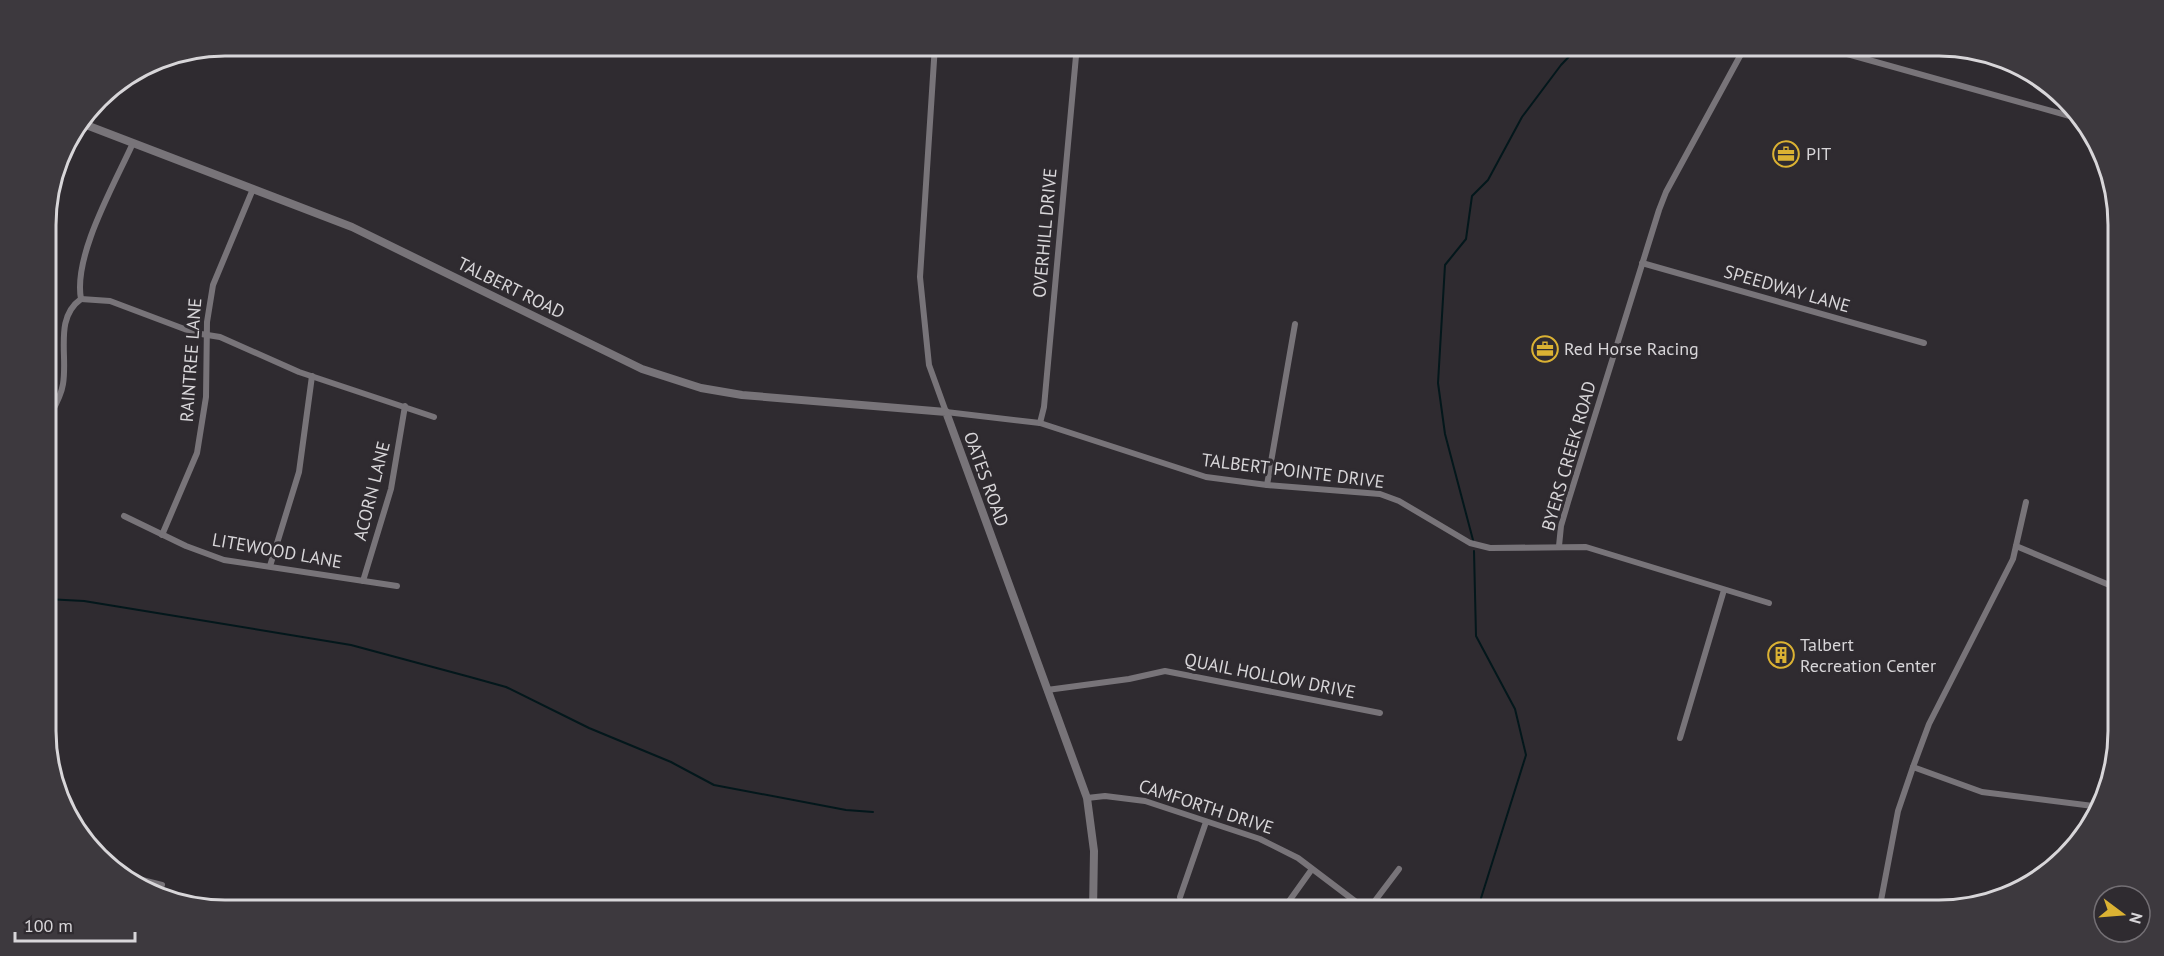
<svg xmlns="http://www.w3.org/2000/svg" width="2164" height="956" font-family="'PT Sans',sans-serif">
	<rect width="100%" height="100%" fill="#2f2b30"/>
	<g fill="none" stroke-linecap="round" stroke-linejoin="round">
		<!-- stream -->
		<g stroke="#03171b" stroke-width="2">
			<path d="M1473,540L1445,434L1438,383L1445,265L1466,239L1472,196L1488,180L1522,117L1561,65L1580,45"/>
			<path d="M1474,551L1476,636L1515,709L1526,755L1477,911"/>
			<path d="M46,599L84,601L351,645L470,677L506,687L589,728L671,762L714,785L846,810L873,812"/>
		</g>
		<!-- minor -->
		<g stroke="#787479" stroke-width="6">
			<path d="M618,45H644"/>
			<path d="M935,45L920,277L929,365L946,412L1040,423L1206,477L1267,485L1380,494L1399,501L1470,543L1490,548L1586,547L1769,603"/>
			<path d="M1815,45L2084,120"/>
			<path d="M1642,263L1924,343"/>
			<path d="M81,299L110,301L195,333L220,337L299,372L434,417"/>
			<path d="M46,423C52,411 61,398 63,384C68,355 54,318 81,299C73,256 114,185 133,143"/>
			<path d="M1040,423L1044,407L1077,45"/>
			<path d="M1267,485L1295,324"/>
			<path d="M124,516L186,546L224,560L397,586"/>
			<path d="M162,535L197,453L206,397L207,322L213,285L253,189"/>
			<path d="M1559,546L1561,526L1568,502L1659,210L1666,192L1746,45"/>
			<path d="M2016,546L2119,589"/>
			<path d="M270,566L299,472L312,376"/>
			<path d="M363,581L391,489L405,406"/>
			<path d="M1047,690L1129,679L1165,671L1380,713"/>
			<path d="M1680,738L1724,590"/>
			<path d="M1913,767L1982,792L2101,807"/>
			<path d="M1087,798L1105,796L1145,801L1260,839L1298,858L1368,911"/>
			<path d="M130,877L162,885"/>
			<path d="M1180,897L1206,822"/>
			<path d="M1368,910L1399,869"/>
			<path d="M1282,911L1312,869"/>
			<path d="M1879,911L1898,811L1913,767L1929,724L2013,559L2026,502"/>
		</g>
		<!-- tertiary -->
		<path stroke="#787479" stroke-width="8" d="M81,123L352,227L642,369L701,388L742,395L946,412L1087,798L1094,851L1093,911"/>
	</g>
	<!-- icons -->
	<defs>
		<g id="office-ring" transform="scale(1.35)"><circle r="9.5" fill="#2f2b30" stroke="#dbb233" stroke-width="1.5"/><path d="M-6-3h4V-5.5h4V-3h4V5H-6ZM-1-4.5V-3h2v-1.5ZM-6 0V1H6V0Z" fill="#dbb233"/></g>
		<g id="building-ring" transform="scale(1.35)"><circle r="9.5" fill="#2f2b30" stroke="#dbb233" stroke-width="1.5"/><path d="M-4-6H4V6H1V3H-1V6H-4ZM-2.5-4.3h1.7v1.8h-1.7ZM.8-4.3h1.7v1.8H.8ZM-2.5-1h1.7V.8h-1.7ZM.8-1h1.7V.8H.8Z" fill="#dbb233"/></g>
	</defs>
	<g fill-rule="evenodd">
		<use href="#office-ring" x="1786" y="154"/>
		<use href="#office-ring" x="1545" y="349"/>
		<use href="#building-ring" x="1781" y="655"/>
	</g>
	<g text-anchor="middle" stroke-width="6" stroke-linejoin="round" paint-order="stroke">
		<!-- poi labels -->
		<g font-size="18" fill="#d8d6d9" stroke="#2f2b30" text-anchor="start">
			<text x="1806" y="160">PIT</text>
			<text x="1564" y="355">Red Horse Racing</text>
			<text x="1800" y="651">Talbert<tspan x="1800" dy="21">Recreation Center</tspan></text>
		</g>
		<!-- street labels -->
		<g font-size="18" fill="#d8d6d9" stroke="#2f2b30">
			<text transform="translate(1045 233) rotate(-85)" y="6">OVERHILL DRIVE</text>
			<text transform="translate(511 288) rotate(26)" y="6">TALBERT ROAD</text>
			<text transform="translate(1787 289) rotate(16)" y="6">SPEEDWAY LANE</text>
			<text transform="translate(191 360) rotate(-86)" y="6">RAINTREE LANE</text>
			<text transform="translate(1569 456) rotate(-74)" y="6">BYERS CREEK ROAD</text>
			<text transform="translate(1293 471) rotate(7)" y="6">TALBERT POINTE DRIVE</text>
			<text transform="translate(986 479) rotate(70)" y="6">OATES ROAD</text>
			<text transform="translate(372 491) rotate(-76)" y="6">ACORN LANE</text>
			<text transform="translate(277 551) rotate(10)" y="6">LITEWOOD LANE</text>
			<text transform="translate(1270 676) rotate(11)" y="6">QUAIL HOLLOW DRIVE</text>
			<text transform="translate(1206 807) rotate(18)" y="6">CAMFORTH DRIVE</text>
		</g>
	</g>
	<!-- crop -->
	<path d="M0 0H2164V956H0ZM225 56H1939A169 169 0 0 1 2108 225V731A169 169 0 0 1 1939 900H225A169 169 0 0 1 56 731V225A169 169 0 0 1 225 56Z" fill="#3d393e" fill-rule="evenodd"/>
	<path fill="none" stroke="#d8d6d9" stroke-width="3" d="M225 56H1939A169 169 0 0 1 2108 225V731A169 169 0 0 1 1939 900H225A169 169 0 0 1 56 731V225A169 169 0 0 1 225 56Z"/>
	<!-- north arrow -->
	<g transform="translate(2122 914) rotate(106)"><circle r="28" fill="#2f2b30" stroke="#736f74" stroke-width="1.5"/>
	<path d="M0-4.5L10 22L0 15L-10 22Z" fill="#dbb233"/>
	<text y="-9" font-size="16" font-weight="bold" text-anchor="middle" fill="#d8d6d9">N</text>
	</g>
	<!-- scale -->
	<path d="M15 932v9h120v-9" fill="none" stroke="#d8d6d9" stroke-width="3"/>
	<text x="24" y="932" font-size="18" fill="#d8d6d9" stroke="#2f2b30" stroke-width="4.5" paint-order="stroke">100 m</text>
</svg>
